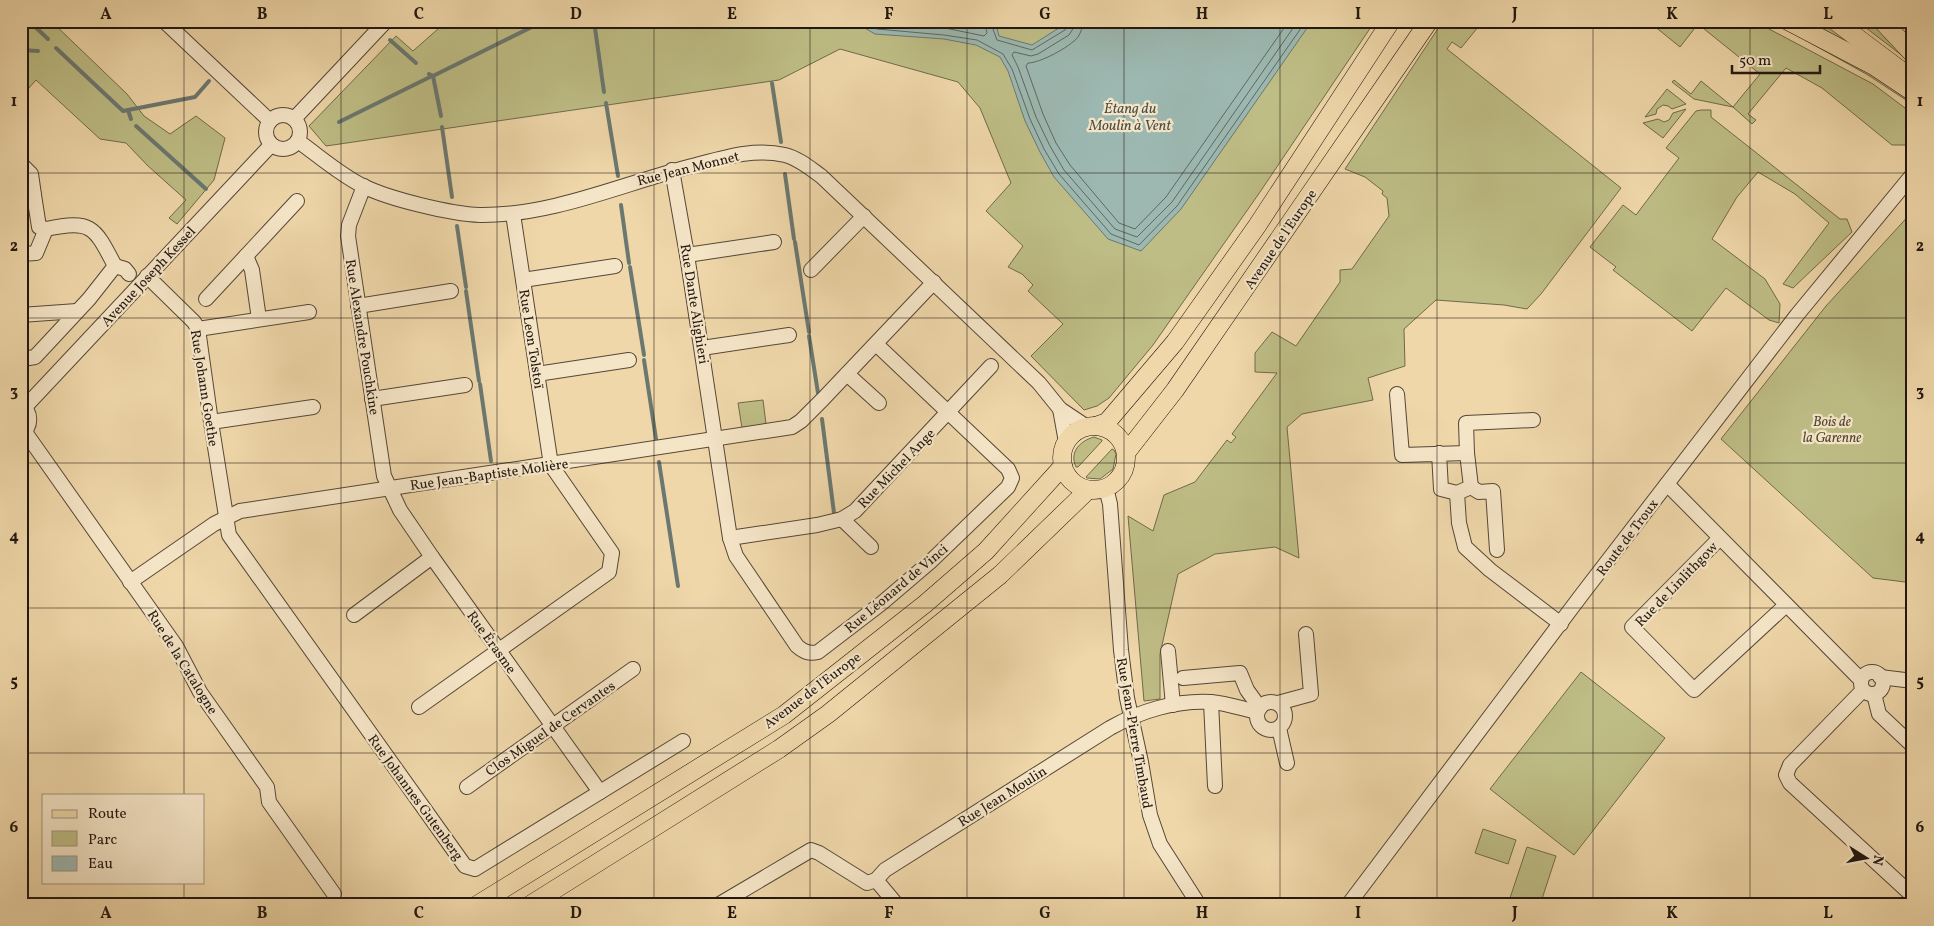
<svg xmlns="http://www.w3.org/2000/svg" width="1934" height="926" font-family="Vollkorn,serif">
	<rect width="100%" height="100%" fill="#efd7a9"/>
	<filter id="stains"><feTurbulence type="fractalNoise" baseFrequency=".004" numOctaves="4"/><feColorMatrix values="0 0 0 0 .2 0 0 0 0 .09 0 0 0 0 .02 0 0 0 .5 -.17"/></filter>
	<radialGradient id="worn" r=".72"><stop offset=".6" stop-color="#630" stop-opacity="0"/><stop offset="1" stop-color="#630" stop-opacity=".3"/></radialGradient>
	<!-- green -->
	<g fill="#bebd85" stroke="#706a4b">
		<path d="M21,21H51L127,94L144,116L170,134L196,116L225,138L214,180L177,224L169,218L186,200L148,166L126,143L100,139L36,80L21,97Z"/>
		<path d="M447,21H1375L1260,192L1153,345L1109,398L1097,406L1084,410L1031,356L1063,324L1028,291L1033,285L1022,274L1008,267L1023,246L986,211L1011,183L980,108L958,82L840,49L779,80L326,146L309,126L396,36L413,51Z"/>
		<path d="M1443,21H1483L1461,48L1452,42L1447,49L1621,188L1541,294L1527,309L1504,305L1436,300L1404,329L1405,366L1368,378L1373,400L1302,414L1287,427L1299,558L1275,547L1215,554L1178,574L1160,654V699L1144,701L1128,516L1153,531L1164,495L1195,482L1227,440L1231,443L1236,437L1232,434L1277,373L1255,372V353L1272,332L1296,346L1340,282V270L1352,269L1389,216L1387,198L1382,194L1383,191L1365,177L1345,169Z"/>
		<path d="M1648,21H1754L1873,84L1913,114V145H1892L1822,88L1786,68L1748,114L1756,120L1752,124L1733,107L1694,99L1672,82L1674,80L1691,94L1701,81L1733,107L1760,74L1698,24L1680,47Z"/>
		<path d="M1795,21H1827L1896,73Z"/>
		<path d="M1857,21H1872L1908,60Z"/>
		<path d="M1789,31L1900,89L1909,102L1868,75Z"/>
		<path d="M1667,89L1686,104L1672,109L1668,106L1663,105L1657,109L1656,114L1645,117Z"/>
		<path d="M1686,109L1663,138L1643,123L1658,119L1664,122L1669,120L1673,113Z"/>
		<path d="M1701,110H1711V117L1840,219H1847L1852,232L1793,288L1783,284L1829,223L1795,194L1758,172L1737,197L1712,239L1765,279L1780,304L1779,323L1769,320L1726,288L1692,331L1613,270L1616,267L1590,247L1623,205L1636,215L1679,158L1666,148L1696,111Z"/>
		<path d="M1913,211V583L1873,578L1721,439L1826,306Z"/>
		<path d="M763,400L766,424L742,428L738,403Z"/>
		<path d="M1094,437L1102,440V441L1078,467H1076C1069,452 1080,441 1094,437Z"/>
		<path d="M1112,449L1114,450L1116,454L1113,469L1100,479L1087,478L1086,477Z"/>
		<path d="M1581,672L1665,738L1574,855L1490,789Z"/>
		<path d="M1483,829L1516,840L1508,864L1475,853Z"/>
		<path d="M1527,847L1556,856L1540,905H1530L1510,898Z"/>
	</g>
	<!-- water -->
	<path fill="#9cb8b1" stroke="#6b7871" d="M853,21H995L999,36L1032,45L1062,26L1065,21H1312L1181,209L1141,251L1108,239L1054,177L1040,152L1025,121L1008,71L1000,57L976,45L944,39L875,34Z"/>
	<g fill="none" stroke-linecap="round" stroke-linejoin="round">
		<!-- shore -->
		<g stroke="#5f6861" stroke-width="1">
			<path d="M863,21L877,29L944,35L977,40L1003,54L1012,69L1030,119L1044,149L1059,174L1111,234L1139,245L1177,206L1306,21"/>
			<path d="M876,21L945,28L984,36L987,33L984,21"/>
			<path d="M990,21L997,40L1032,50L1065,30L1069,21"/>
			<path d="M1075,21L1074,27L1069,35L1038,54L1031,56L1014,52L1012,55L1018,67L1036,117L1050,146L1064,170L1115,229L1137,237L1172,202L1298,21"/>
			<path d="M1083,21C1083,27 1081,32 1078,37C1070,47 1040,63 1028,63L1026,66L1043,114L1056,143L1070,165L1119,223L1135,229L1166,197L1289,21"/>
		</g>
		<!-- stream -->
		<g stroke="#6b7871" stroke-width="4">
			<path d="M29,21L48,39"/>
			<path d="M594,21L604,92"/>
			<path d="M390,40L416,63"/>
			<path d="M56,48L123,111L195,97L209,81"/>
			<path d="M21,50L38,51"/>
			<path d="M429,74L433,76L544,21"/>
			<path d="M433,76L441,116"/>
			<path d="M772,83L781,142"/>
			<path d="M606,103L618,176"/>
			<path d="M128,110L131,119"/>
			<path d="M339,122L432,76"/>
			<path d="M136,126L206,189"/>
			<path d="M442,127L452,197"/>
			<path d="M785,174L794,239"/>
			<path d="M621,205L629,263"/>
			<path d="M457,226L466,287"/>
			<path d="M795,242L809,332"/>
			<path d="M630,267L644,355"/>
			<path d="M466,291L479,381"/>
			<path d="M809,336L818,393"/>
			<path d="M644,360L656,439"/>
			<path d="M480,384L491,461"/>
			<path d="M822,419L834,513"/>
			<path d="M659,462L678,586"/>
		</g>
		<!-- minor casing -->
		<g stroke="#554737" stroke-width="16">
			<g id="minor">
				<path d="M164,21L270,121"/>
				<circle cx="283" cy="132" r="17"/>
				<path d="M294,119L386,21"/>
				<path d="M298,141C319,156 339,174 363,186C389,199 451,214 480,215C554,216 626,182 696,165C726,157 755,148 785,155C798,158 811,169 821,176L1039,383L1060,409L1087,427"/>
				<path d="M21,164L31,174L34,195"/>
				<path d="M672,170L687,255L730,538L736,556L797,646C804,652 809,654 818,652L882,603L930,562L1008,487L1012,478L1008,469L876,344"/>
				<path d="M364,186L349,225L348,236L384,476L400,510L432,557L600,792"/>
				<path d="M21,196L34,195L39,227L46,229"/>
				<path d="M21,254L36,253L46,229C92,220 94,226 115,266L89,299L35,357L29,358L21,355"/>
				<path d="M687,255L774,242"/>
				<path d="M246,256L252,270L259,319"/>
				<path d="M115,266L125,269L129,274"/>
				<path d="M811,270L864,216"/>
				<path d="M147,276L194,322L198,329L211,422L229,535L465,866L475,869L683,741"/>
				<path d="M523,280L615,266"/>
				<path d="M206,299L297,201"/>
				<path d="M358,306L451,291"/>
				<path d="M21,315L77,311"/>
				<path d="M198,329L309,312"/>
				<path d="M702,348L789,335"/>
				<path d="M537,374L629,360"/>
				<path d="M847,374L879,403"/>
				<path d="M1397,394L1402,455L1467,453L1471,487L1457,493L1441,489L1439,453"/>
				<path d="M372,399L465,385"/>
				<path d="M21,404C32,413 32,426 21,435"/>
				<path d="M25,407L271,145"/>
				<path d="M1060,409L1066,442"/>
				<path d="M211,422L313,407"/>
				<path d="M25,432L176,646L200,692L267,787L269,802L334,894"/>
				<path d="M1467,453L1466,423L1533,420"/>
				<path d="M1667,484L1861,680"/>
				<path d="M1471,487L1479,492L1493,491L1497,550"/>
				<path d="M1106,488L1110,504L1121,650L1127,698L1141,762L1150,815L1160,844L1199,905"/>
				<path d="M1457,493L1459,523L1465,547L1490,570L1561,624"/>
				<path d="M842,519L871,547"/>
				<path d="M730,538L817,525L842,519L855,511L991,366"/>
				<path d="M1720,538L1632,627L1694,690L1786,605"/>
				<path d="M130,582L214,524L240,511L792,427L801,421L823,399L934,282"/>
				<path d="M354,615L432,557"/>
				<path d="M1168,651L1173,705"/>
				<circle cx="1872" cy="683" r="11"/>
				<path d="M1880,677L1913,681"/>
				<path d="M1183,678L1240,673L1247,690L1260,708"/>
				<path d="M1863,690L1790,765L1786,775L1790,783L1913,896"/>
				<path d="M1874,694L1879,714L1913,746"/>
				<circle cx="1271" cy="716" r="14"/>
				<path d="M1211,702L1215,786"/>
				<path d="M1278,703L1311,694L1306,634"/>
				<path d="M419,707L609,572L612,553L551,465L513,214"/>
				<path d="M1279,728L1287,763"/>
				<path d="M467,787L633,669"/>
				<path d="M876,880L897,905"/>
				<path d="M718,905L811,850L819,853L867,883L876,880L885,870L1110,728C1140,711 1176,700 1211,702C1226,703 1243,709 1257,712"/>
				<path d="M1348,905L1583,593L1797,315L1913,174"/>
			</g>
		</g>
		<!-- major casing -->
		<g stroke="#221711" stroke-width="19">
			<g id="major">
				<path d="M1788,21L1874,66L1913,92"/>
				<path d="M1835,21L1911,78"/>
				<path d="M1882,21L1913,54"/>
				<circle cx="1094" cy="458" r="32"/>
				<path d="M1096,426L1107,422L1175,342L1257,226L1391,21"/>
				<path d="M1126,453L1175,390L1429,21"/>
				<path d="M477,905L784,715L925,604L986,551L1063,466"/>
				<path d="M530,905L779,749L828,714L1000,575L1088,490"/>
			</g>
		</g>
		<!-- minor -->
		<use href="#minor" stroke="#f5e5c7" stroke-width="14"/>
		<!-- major -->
		<use href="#major" stroke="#efd7a9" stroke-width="18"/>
	</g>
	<!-- grid -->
	<path fill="none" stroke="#221711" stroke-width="1" stroke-opacity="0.55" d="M184,21V795M341,21V905M497,21V905M654,21V905M810,21V905M967,21V905M1124,21V905M1280,21V905M1437,21V905M1593,21V905M1750,21V905M21,173H1913M21,318H1913M21,463H1913M21,608H1913M21,753H1913M184,882V905"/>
	<g text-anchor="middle" stroke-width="4.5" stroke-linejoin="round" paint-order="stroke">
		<!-- street labels -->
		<g font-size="14" fill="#221711" stroke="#f5e5c7">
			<text transform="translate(688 168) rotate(-14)" y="5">Rue Jean Monnet</text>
			<text transform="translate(1280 239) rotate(-56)" y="5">Avenue de l'Europe</text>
			<text transform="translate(148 276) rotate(-47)" y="5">Avenue Joseph Kessel</text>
			<text transform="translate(695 304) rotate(81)" y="5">Rue Dante Alighieri</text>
			<text transform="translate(363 337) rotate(81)" y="5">Rue Alexandre Pouchkine</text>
			<text transform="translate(532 339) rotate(81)" y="5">Rue Leon Tolstoï</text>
			<text transform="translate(205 388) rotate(81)" y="5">Rue Johann Goethe</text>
			<text transform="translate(896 468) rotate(-46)" y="5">Rue Michel Ange</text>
			<text transform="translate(489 474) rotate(-8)" y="5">Rue Jean-Baptiste Molière</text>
			<text transform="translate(1627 537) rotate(-53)" y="5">Route de Troux</text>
			<text transform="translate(1676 584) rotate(-46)" y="5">Rue de Linlithgow</text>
			<text transform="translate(896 588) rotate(-40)" y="5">Rue Léonard de Vinci</text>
			<text transform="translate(492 642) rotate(54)" y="5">Rue Érasme</text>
			<text transform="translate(183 662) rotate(58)" y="5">Rue de la Catalogne</text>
			<text transform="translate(812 690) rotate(-37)" y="5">Avenue de l'Europe</text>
			<text transform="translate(550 728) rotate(-35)" y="5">Clos Miguel de Cervantes</text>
			<text transform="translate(1135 733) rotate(80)" y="5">Rue Jean-Pierre Timbaud</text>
			<text transform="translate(1002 796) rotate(-32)" y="5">Rue Jean Moulin</text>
			<text transform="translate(416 797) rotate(54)" y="5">Rue Johannes Gutenberg</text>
		</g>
		<!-- park labels -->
		<g font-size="14" font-style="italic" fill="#514934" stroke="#f5e5c7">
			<text x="1832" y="426">Bois de<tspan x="1832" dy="16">la Garenne</tspan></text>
		</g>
		<!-- water labels -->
		<g font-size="15" font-style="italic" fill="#4d4f49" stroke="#f5e5c7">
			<text x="1130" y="113">Étang du<tspan x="1130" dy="17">Moulin à Vent</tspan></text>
		</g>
	</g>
	<!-- margin -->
	<rect width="1934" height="926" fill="none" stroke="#efd7a9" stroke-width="55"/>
	<!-- legend -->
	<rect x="42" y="794" width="162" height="90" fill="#f5e5c7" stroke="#a1937e"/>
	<rect x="52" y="810" width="25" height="8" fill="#efd7a9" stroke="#a1937e"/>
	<text x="88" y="818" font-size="15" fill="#221711">Route</text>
	<rect x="52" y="831" width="25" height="15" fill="#bebd85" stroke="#a1937e"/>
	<text x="88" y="844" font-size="15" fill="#221711">Parc</text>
	<rect x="52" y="856" width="25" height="15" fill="#9cb8b1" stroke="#a1937e"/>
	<text x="88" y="868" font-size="15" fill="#221711">Eau</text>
	<!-- north arrow -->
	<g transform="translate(1866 858) rotate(101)" stroke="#f5e5c7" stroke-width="4" paint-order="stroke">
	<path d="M0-4L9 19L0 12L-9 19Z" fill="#221711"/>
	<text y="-8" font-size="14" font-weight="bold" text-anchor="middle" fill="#221711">N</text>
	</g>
	<!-- scale -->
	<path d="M1732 65v8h88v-8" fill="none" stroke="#221711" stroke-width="2.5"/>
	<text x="1739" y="65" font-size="15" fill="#221711" stroke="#f5e5c7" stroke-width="4" paint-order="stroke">50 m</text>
	<rect x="28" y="28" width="1878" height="870" fill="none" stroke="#221711" stroke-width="2"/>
	<g font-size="16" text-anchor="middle" font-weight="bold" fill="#221711">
		<text x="106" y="19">A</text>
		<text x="262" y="19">B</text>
		<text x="419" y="19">C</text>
		<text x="576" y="19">D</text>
		<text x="732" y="19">E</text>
		<text x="889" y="19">F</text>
		<text x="1045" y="19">G</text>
		<text x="1202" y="19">H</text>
		<text x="1358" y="19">I</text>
		<text x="1515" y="19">J</text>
		<text x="1672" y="19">K</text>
		<text x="1828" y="19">L</text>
		<text x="14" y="106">1</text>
		<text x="1920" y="106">1</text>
		<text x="14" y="251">2</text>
		<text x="1920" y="251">2</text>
		<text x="14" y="396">3</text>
		<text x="1920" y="396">3</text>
		<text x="14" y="541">4</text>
		<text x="1920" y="541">4</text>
		<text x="14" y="686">5</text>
		<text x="1920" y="686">5</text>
		<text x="14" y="832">6</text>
		<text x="1920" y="832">6</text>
		<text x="106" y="918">A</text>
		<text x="262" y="918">B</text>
		<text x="419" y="918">C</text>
		<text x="576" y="918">D</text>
		<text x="732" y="918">E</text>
		<text x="889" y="918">F</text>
		<text x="1045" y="918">G</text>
		<text x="1202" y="918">H</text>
		<text x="1358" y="918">I</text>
		<text x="1515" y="918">J</text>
		<text x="1672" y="918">K</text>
		<text x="1828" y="918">L</text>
	</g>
	<rect width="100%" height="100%" filter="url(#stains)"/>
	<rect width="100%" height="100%" fill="url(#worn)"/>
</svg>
